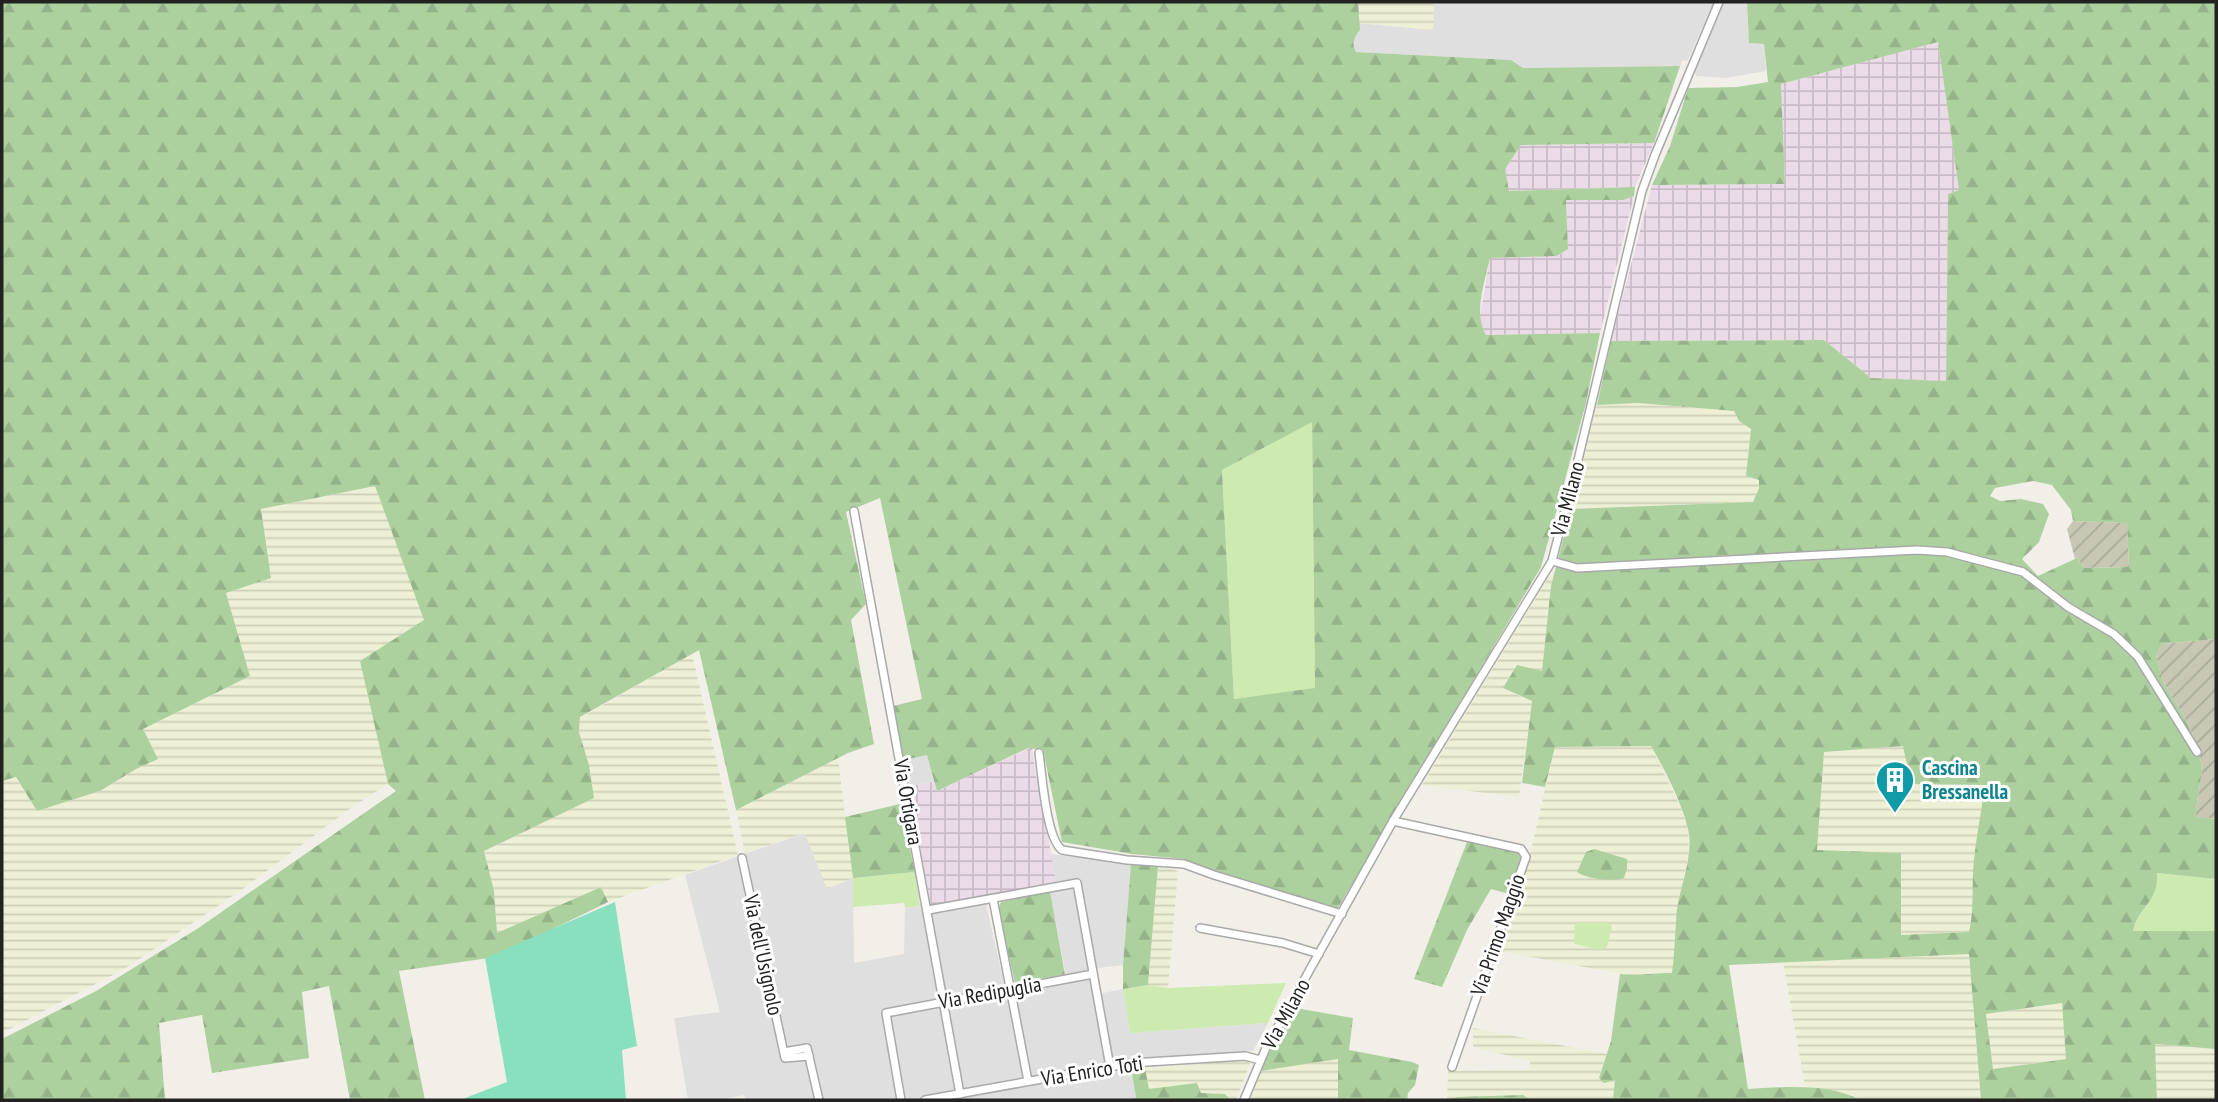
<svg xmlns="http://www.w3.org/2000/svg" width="2218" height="1102" font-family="'PT Sans Narrow',sans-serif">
	<defs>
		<pattern id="industrial-grid" width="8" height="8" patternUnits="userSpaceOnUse" patternTransform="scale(1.75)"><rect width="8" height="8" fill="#ebdbe8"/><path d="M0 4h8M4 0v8" fill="none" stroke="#c9bcc7"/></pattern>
		<pattern id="construction-furrows" width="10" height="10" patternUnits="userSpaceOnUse" patternTransform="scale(1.75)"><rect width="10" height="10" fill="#c7c7b4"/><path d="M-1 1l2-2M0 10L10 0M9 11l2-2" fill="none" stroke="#abab9a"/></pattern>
		<pattern id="farmland-rules" width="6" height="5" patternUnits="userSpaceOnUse" patternTransform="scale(1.75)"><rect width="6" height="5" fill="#eef0d5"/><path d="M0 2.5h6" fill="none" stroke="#ccceb7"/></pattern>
		<pattern id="forest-firs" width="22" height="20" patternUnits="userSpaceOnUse" patternTransform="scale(1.75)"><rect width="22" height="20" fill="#add19e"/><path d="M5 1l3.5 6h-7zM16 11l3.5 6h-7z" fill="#95b388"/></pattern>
	</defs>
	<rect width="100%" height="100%" fill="#f2efe9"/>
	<!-- residential -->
	<g fill="#e0dfdf">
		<path d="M1434,2H1714L1687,61L1682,60L1680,66L1523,68L1511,60L1356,52L1353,47L1354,36L1360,30L1358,23L1433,30Z"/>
		<path d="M1724,2H1747L1749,42L1764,44L1766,71L1726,78L1696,76L1695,71Z"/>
		<path d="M927,754L935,782L909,786L904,760Z"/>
		<path d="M805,833L827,888L853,878L854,963L904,954L905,908L923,906L925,915L986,904L1006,992L1067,982L1050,891L1055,890V883L1050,854L1131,864L1123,965L1090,969L1093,995L1123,989L1130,1033L1268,1023L1253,1051L1130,1059L1136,1098L1124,1100H746L744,1095L720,1100H688L674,1018L720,1012L685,875Z"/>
	</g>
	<!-- industrial -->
	<g fill="url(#industrial-grid)">
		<path d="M1938,42L1959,190L1948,194L1946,381L1871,378L1824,340L1611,341L1652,185L1785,184L1781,84Z"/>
		<path d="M1654,143L1635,187L1508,191L1505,169L1521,145Z"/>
		<path d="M1634,196L1600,333L1486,335L1481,326L1480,316L1490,258L1557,256L1568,249L1566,199L1622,200Z"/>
		<path d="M1032,747L1036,777L1039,779L1056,883L931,906L909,786L935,782L937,791Z"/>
	</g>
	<!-- construction -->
	<g fill="url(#construction-furrows)">
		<path d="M2073,521L2127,523L2129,567L2084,568L2077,558L2075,559L2067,529Z"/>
		<path d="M2216,639V819L2195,817L2202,770L2199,749L2185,718L2162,680L2156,655L2162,644Z"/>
	</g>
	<!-- farmland -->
	<g fill="url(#farmland-rules)">
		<path d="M1358,2H1434L1433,30L1358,23Z"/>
		<path d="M1638,403L1734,411L1739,421L1751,429L1746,476L1759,480V488L1753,502L1571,509L1597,405Z"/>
		<path d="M375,486L425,620L360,661L388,784L352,807L240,891L126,968L2,1033V781L15,776L37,811L100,791L136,769L158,759L143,729L250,676L226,593L271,578L261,509Z"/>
		<path d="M1555,574L1551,586L1542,671L1503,689L1532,701L1519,797L1422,785L1550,575Z"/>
		<path d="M692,654L738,855L608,902L601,887L497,934L494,891L484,851L594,798L589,765L579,732L580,718Z"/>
		<path d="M1651,746L1681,808L1688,829L1689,852L1678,907L1676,948L1672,973L1640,974L1633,976L1499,951L1531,850L1555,747Z"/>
		<path d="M1904,746L1911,784L1985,785L1975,853L1974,909L1970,932L1901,935L1817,850L1824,752Z"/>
		<path d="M838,758L853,878L827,889L805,833L745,853L736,810Z"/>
		<path d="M1158,866L1178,871L1168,988L1148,985Z"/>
		<path d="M1969,954L1981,1100H1860L1843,1094L1805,1086L1783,962Z"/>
		<path d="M2063,1003L2066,1059L1993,1069L1986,1014Z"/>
		<path d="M1473,1028L1607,1054L1600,1072L1615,1079L1613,1100H1531L1500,1096L1447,1100L1448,1071L1529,1070L1530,1061L1473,1047Z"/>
		<path d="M2154,1044L2216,1049V1100H2157Z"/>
		<path d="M1339,1059L1338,1100H1250L1261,1071Z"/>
		<path d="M1246,1060L1250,1064L1236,1100H1231L1225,1094L1201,1093L1197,1083L1149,1089L1145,1068Z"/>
	</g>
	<!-- grass -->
	<g fill="#cdebb0">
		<path d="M1312,421L1315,689L1234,699L1222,470Z"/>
		<path d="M915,872L920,906L905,908L904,903L853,907V878Z"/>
		<path d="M2157,873L2216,879V931H2133C2138,907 2158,903 2157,873Z"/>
		<path d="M1575,923H1607L1612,926L1607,947L1601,950L1574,944Z"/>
		<path d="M1286,983L1268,1023L1130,1033L1123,989L1148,985L1168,988Z"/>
	</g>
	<!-- forest -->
	<g fill="url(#forest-firs)" fill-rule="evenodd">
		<path d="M2,2H1358L1360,30C1354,37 1351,43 1356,52L1511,60L1523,68L1680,66L1654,143L1521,145L1505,169L1509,191L1635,187L1634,196L1623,200H1566L1568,249L1557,256L1490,258C1485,281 1473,314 1486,335L1600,333L1586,403L1541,567L1338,908L1198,866L1184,859L1132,854L1062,842L1043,750L1028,748L937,791L927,755L904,760L893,706L922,699L880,498L846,512L866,604L851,620L874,744L848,753L736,810L699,650L580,717L579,732L589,765L594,798L484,851L494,891L497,933L601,887L608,902L496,957L399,971L425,1100H350L329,986L302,992L309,1058L212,1073L202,1015L159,1023L165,1100H2V1039L96,991L197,929L396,791L388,784L360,661L424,620L375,486L261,509L271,578L226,593L250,676L143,729L158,759L136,769L100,791L37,811L16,777L2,781ZM1312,422L1315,688L1234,699L1222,470Z"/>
		<path d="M1747,2H2216V639L2162,644L2156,655L2162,680L2185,718L2199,749L2202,770L2195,817L2216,819V879L2157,873C2159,903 2138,906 2133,931H2216V1049L2155,1044L2157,1100H1981L1969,954L1729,965L1748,1089C1783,1087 1829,1083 1860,1100H1613L1615,1080L1604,1083L1599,1078L1611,1041L1620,974C1637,976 1654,973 1672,973C1675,951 1675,930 1677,909C1681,884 1694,854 1688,829C1682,803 1665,770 1651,746L1555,747L1545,787L1522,783L1532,701L1503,688L1517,665L1542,671L1551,586L1571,509L1753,502L1759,488V480L1746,476L1751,429L1739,421L1734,411L1638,403L1597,405L1611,341L1824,340L1871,378L1946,381L1948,194L1959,190L1938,42L1781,84L1785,184L1652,185L1670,146L1688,88L1737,87L1768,82L1764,44L1749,43ZM2033,481L2052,485L2071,510L2073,521L2127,523L2129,567L2084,568L2077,558L2038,576L2022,559L2039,542L2049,514L2043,504L2021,499L2000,501L1990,496L1995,488ZM1903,746L1911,784L1985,785C1981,814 1975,843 1973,872C1972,893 1974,911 1969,932L1901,935V853L1817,850L1824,752ZM2062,1003L2066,1059L1993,1069L1986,1014Z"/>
		<path d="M900,804L915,872L853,878L845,817Z"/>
		<path d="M1467,842L1520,851L1524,859L1509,894L1491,889L1467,930L1442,987L1414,979Z"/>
		<path d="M1594,849L1627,859V869L1624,878C1614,882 1586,879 1577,872L1586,852Z"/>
		<path d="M1131,864L1158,866L1148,985L1123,989V965Z"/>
		<path d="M1050,891L1065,975L1015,983L998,909L1001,902Z"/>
		<path d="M1295,1008L1353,1018L1349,1050L1412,1062L1419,1065L1415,1085L1408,1093L1407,1100H1338V1059L1261,1071L1264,1059Z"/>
		<path d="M1131,1067L1145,1068L1149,1089L1197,1083L1201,1093L1225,1094L1231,1100H1124L1136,1098Z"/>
		<path d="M1523,1095L1531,1100H1446L1458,1097Z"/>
	</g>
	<!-- pitch -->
	<path fill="#88e0be" d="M615,902L637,1046L622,1050L626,1100H466L465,1098L507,1082L485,958Z"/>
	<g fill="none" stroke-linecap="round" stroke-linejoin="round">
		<!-- minor casing -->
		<g stroke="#a9a9a9" stroke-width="10">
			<g id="minor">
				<path d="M854,511L960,1094"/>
				<path d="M1552,561L1577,568L1917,550L1947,552L2023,572L2068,607L2114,634L2138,657L2197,752"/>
				<path d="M1039,753C1042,774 1046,838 1062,850L1127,860L1184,864L1214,875L1342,914"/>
				<path d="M1393,821L1521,849L1526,857L1452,1067"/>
				<path d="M742,858L785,1058L809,1056"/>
				<path d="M993,899L1028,1081"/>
				<path d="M928,910L1077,883L1110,1067"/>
				<path d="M1200,928L1283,943L1319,954"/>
				<path d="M784,1052L807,1048L819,1100"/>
				<path d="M901,1100L886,1013L1093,974"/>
				<path d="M925,1100L1131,1063L1245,1056L1260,1060"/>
				<path d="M1244,1100L1266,1048L1393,821L1552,561L1578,460L1642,191L1655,155L1719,2"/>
			</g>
		</g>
		<!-- minor -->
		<use href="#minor" stroke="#fff" stroke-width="7"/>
	</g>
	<!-- icons -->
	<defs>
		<g id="building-pin" transform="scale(2.0125)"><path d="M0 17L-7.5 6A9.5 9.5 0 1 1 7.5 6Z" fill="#0f9aa8" stroke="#fff"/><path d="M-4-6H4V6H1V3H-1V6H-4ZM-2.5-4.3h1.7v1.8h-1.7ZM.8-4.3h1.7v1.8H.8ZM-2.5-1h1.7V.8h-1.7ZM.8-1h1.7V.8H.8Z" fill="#fff"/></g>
	</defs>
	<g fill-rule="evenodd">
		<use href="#building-pin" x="1895" y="780"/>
	</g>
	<g text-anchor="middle" stroke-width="6" stroke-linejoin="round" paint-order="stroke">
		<!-- street labels -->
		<g font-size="21" fill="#222" stroke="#fff">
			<text transform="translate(1568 499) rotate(-75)" y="7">Via Milano</text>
			<text transform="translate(908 802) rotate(80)" y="7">Via Ortigara</text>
			<text transform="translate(1498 935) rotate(-71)" y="7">Via Primo Maggio</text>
			<text transform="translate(763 955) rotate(78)" y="7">Via dell'Usignolo</text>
			<text transform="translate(990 993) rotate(-10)" y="7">Via Redipuglia</text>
			<text transform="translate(1286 1014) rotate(-61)" y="7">Via Milano</text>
			<text transform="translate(1092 1071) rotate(-9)" y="7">Via Enrico Toti</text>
		</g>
		<!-- culture labels -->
		<g font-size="21" font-weight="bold" fill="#0d838f" stroke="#fff" text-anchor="start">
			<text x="1922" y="775">Cascina<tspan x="1922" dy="24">Bressanella</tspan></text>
		</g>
	</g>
	<!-- border -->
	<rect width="2218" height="1102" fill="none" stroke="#222222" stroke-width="7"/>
</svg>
